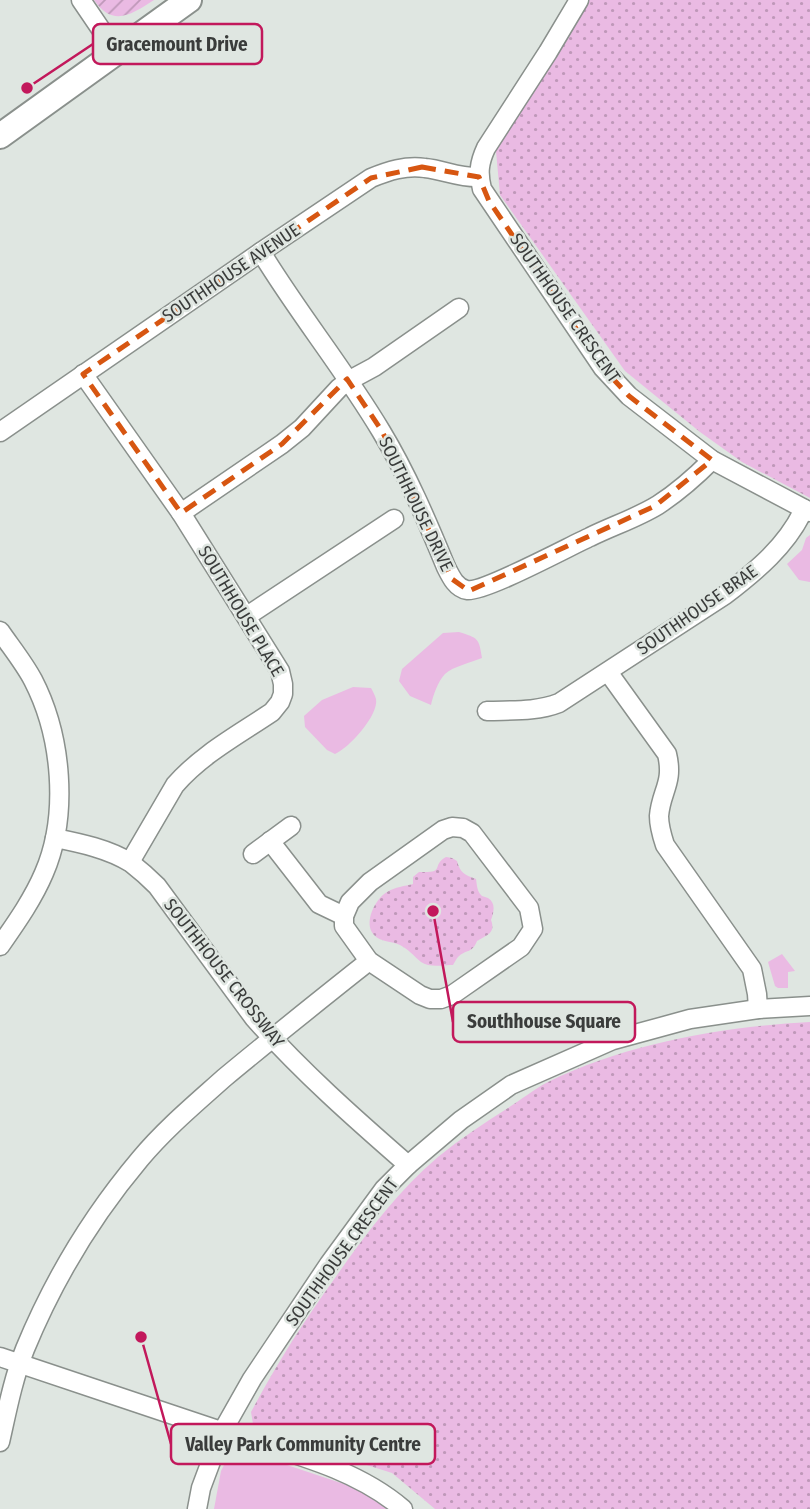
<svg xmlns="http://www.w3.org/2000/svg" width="810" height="1509" font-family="'Fira Sans Condensed',sans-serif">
	<defs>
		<pattern id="park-dots" width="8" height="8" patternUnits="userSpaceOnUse" patternTransform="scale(1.75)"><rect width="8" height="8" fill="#eabae3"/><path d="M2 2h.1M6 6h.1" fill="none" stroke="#bf98b9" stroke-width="1.8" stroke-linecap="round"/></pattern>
		<pattern id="garden-furrows" width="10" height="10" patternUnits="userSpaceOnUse" patternTransform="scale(1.75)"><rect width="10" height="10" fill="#eabae3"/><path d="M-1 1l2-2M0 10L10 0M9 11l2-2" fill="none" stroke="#bf98b9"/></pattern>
	</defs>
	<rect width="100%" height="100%" fill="#dfe6e1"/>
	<!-- grass -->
	<g fill="#eabae3">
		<path d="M810,535V582L799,580L787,564L802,550L806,538Z"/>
		<path d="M459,632C478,638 479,638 482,658C472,662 452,667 445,674C438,681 433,696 431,705L410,696L399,681L402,669L443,633Z"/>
		<path d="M353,687L371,688C373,692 375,695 376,699C379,715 349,748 335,754L327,750L305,727L304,716L322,700Z"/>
		<path d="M782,954L795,971L788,972V988H778L775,986L768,962Z"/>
		<path d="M239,1449L362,1490L391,1509H214L221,1471L229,1455Z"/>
	</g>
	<!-- park -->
	<g fill="url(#park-dots)">
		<path d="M586,0H810V498L742,462L700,432L625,371L500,195L496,151Z"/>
		<path d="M446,857L452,858L457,861C460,873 465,875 476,879C477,885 477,892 482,896C484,897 486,897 488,898C496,903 494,912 491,920C496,933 487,935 477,941C472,954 466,949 458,957C456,959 455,962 453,965C443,965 429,968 421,962C414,956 408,949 400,945C392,941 380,942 374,935C363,923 375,899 387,892C395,887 405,886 413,884V877L419,872C447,873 430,866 446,857Z"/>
		<path d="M810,1022V1509H435L392,1473L266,1433L253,1424L251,1412C276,1365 304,1321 335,1278C365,1235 398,1191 438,1157C460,1139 484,1123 508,1108C521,1100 534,1089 548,1082C629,1043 721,1027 810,1022Z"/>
	</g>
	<!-- garden -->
	<path fill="url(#garden-furrows)" d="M94,0H154C132,14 113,28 94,0Z"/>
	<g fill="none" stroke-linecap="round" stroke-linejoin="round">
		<!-- street casing -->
		<g stroke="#8a908c" stroke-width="21">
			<g id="street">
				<path d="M81,0L117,53"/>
				<path d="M579,0L548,52L486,148C479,163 478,173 482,189L603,368L629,396L712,460L810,512"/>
				<path d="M261,252C298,313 344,369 381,431C407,474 427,521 446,567C451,577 456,588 467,590C483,593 570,546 590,537C612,526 637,518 658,505C678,492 695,477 712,460"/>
				<path d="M83,374L181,513L280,671L283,684V694L280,702L272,712C238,735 202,754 175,785L130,862"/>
				<path d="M0,432L261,252L371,178C388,171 406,165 425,168C444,170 460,178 479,177"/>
				<path d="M181,513L282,444L302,428L339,388L348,381L374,367L459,308"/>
				<path d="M247,616L394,519"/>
				<path d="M0,631C11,647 24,663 33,680C62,736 69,815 44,873C33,899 16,923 0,946"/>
				<path d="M608,672L667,754C674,783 661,791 659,816C659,826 662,836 665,845L752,969L757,994L758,1009"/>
				<path d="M487,711C512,710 536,712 559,703L725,595C756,571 787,546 804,509"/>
				<path d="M452,827L463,828L472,833L529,908L533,929L521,947L452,995L441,999H430L420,995L369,961L344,926V916L350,902L370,882L443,830Z"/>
				<path d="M55,838C80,843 109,849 131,863C140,870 149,878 157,886L254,1018C301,1071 354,1118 408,1165"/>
				<path d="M270,841L319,904L344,916"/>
				<path d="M253,854L291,826"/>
				<path d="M0,1357C73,1381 145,1406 218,1430C280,1451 352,1465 403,1509"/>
				<path d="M0,1442C7,1411 13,1379 25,1349C53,1281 92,1216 140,1159C165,1129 195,1104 224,1078C272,1038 320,1000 369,961"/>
				<path d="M197,1509L201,1488L222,1432L252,1379L329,1264L384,1189L408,1165L461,1120L511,1085L613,1040L690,1019L758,1009L810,1006"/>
			</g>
		</g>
		<!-- secondary casing -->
		<g stroke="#8a908c" stroke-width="28">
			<path id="secondary" d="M0,136L189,0"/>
		</g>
		<!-- street -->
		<use href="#street" stroke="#fff" stroke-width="18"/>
		<!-- secondary -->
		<use href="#secondary" stroke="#fff" stroke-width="24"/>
	</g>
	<!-- marked area -->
	<path fill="none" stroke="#d75611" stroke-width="5" stroke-dasharray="14 9" stroke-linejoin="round" d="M422,167L479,177L489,201L603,368L629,396L712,460L655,506L469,591L452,579L382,431L347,379L282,444L181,513L83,374L371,178Z"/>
	<g text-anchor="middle" stroke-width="5" stroke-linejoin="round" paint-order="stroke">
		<!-- street labels -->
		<g font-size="18" fill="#3a3c3b" stroke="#dfe6e1">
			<text transform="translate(231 273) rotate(-34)" y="6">SOUTHHOUSE AVENUE</text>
			<text transform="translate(565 308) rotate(55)" y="6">SOUTHHOUSE CRESCENT</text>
			<text transform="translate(416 504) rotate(64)" y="6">SOUTHHOUSE DRIVE</text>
			<text transform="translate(697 610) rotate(-35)" y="6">SOUTHHOUSE BRAE</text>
			<text transform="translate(241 611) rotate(59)" y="6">SOUTHHOUSE PLACE</text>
			<text transform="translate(224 973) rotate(52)" y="6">SOUTHHOUSE CROSSWAY</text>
			<text transform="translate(342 1252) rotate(-54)" y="6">SOUTHHOUSE CRESCENT</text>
		</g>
	</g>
	<!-- callouts -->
	<path fill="none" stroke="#c2185b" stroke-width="2.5" d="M27 88L93 44M433 911L453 1022M141 1337L171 1444"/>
	<g fill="#c2185b" stroke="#dfe6e1" stroke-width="2.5">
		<circle cx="27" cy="88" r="7"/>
		<circle cx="433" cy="911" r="7"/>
		<circle cx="141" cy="1337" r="7"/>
	</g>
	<g fill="#dfe6e1" stroke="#c2185b" stroke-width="2.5">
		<rect x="93" y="24" width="169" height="40" rx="7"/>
		<rect x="453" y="1002" width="182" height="40" rx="7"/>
		<rect x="171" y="1424" width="264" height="40" rx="7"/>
	</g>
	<g font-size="19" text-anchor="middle" font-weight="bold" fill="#3a3c3b">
		<text x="177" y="51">Gracemount Drive</text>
		<text x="544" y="1028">Southhouse Square</text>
		<text x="303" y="1451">Valley Park Community Centre</text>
	</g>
</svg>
